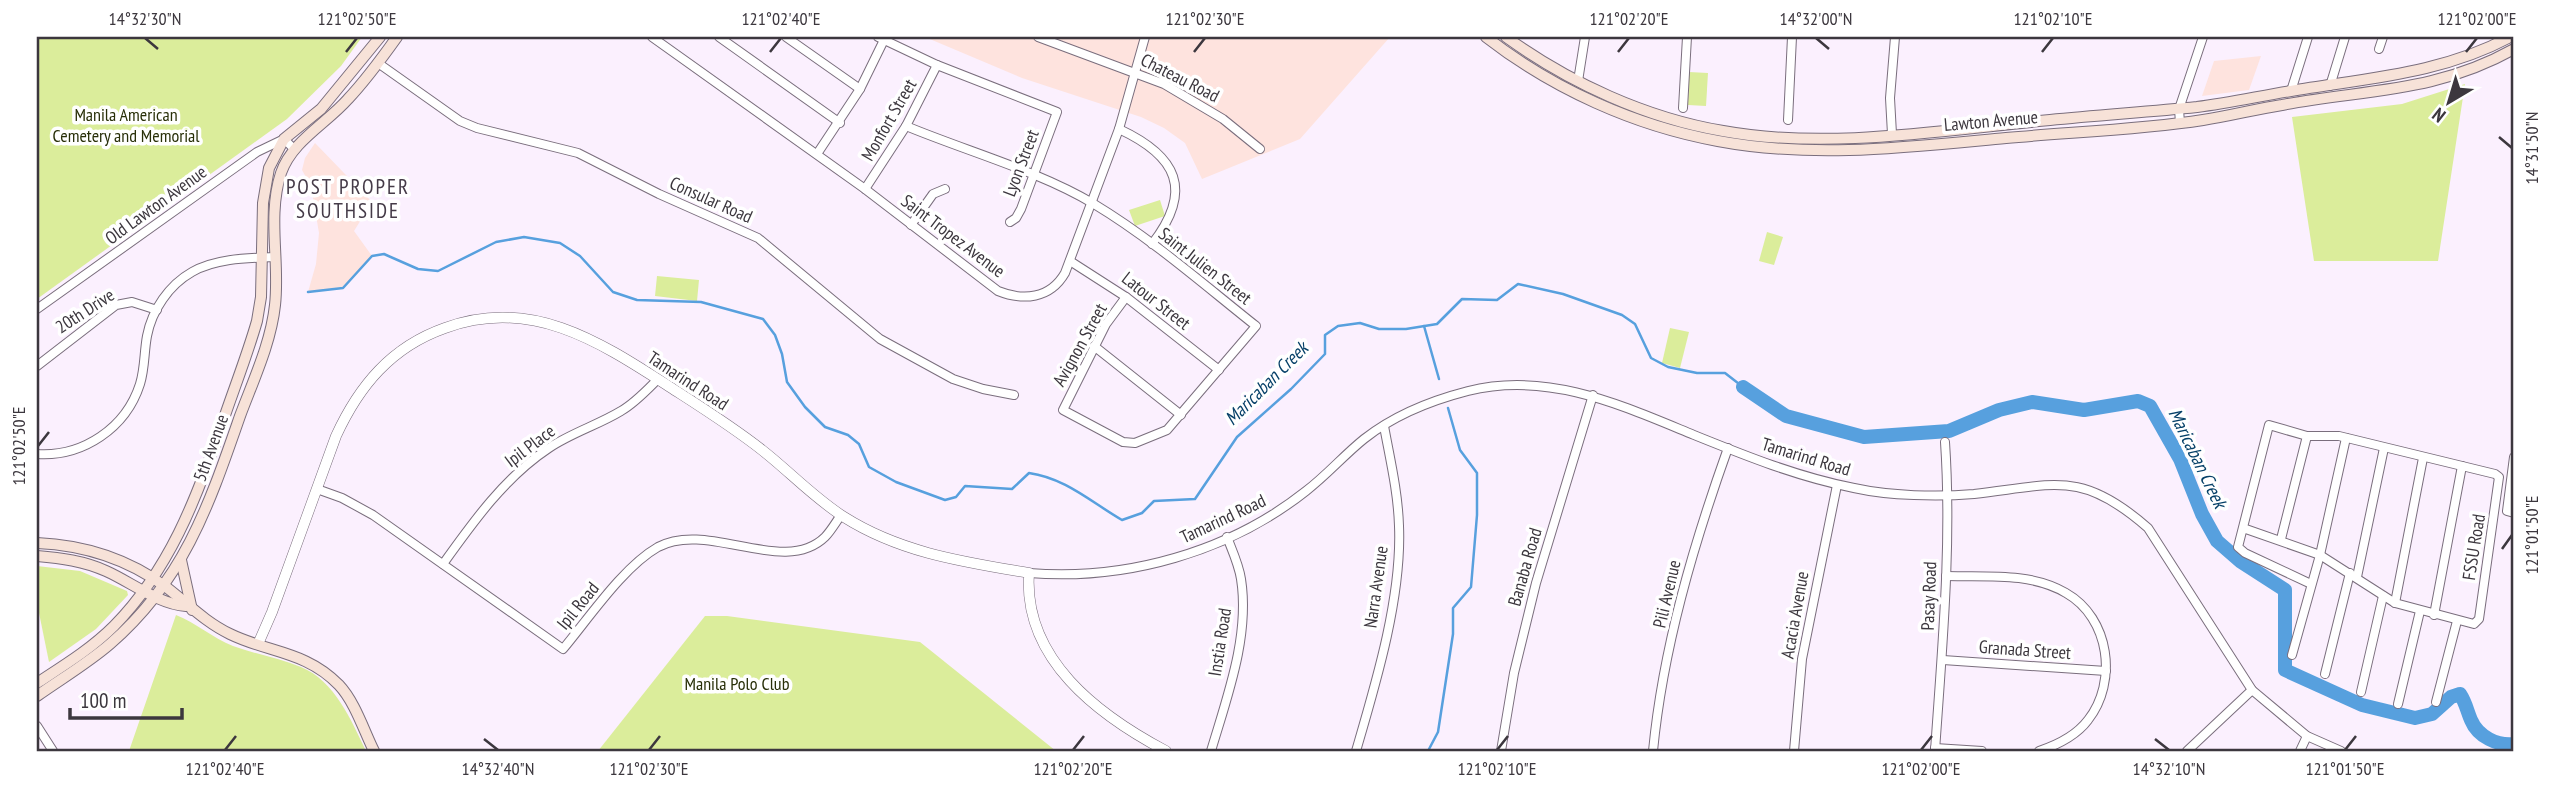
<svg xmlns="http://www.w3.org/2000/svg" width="2551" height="788" font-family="'PT Sans Narrow',sans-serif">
	<rect width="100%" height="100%" fill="#fbf0fe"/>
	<!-- commercial -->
	<g fill="#fee3de">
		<path d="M925,37H1390L1300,139L1202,179L1185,143L1164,128L1141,117L1022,78Z"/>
		<path d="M2261,56L2249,90L2202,96L2214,61Z"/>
		<path d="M315,143L372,202L354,231L372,256L343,288L308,292L316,264L319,233L311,186L302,170L305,158Z"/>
	</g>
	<!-- green -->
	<g fill="#dbed9b">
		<path d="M37,37H362L341,66L287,119L37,299Z"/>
		<path d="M1689,72L1708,73L1706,106L1688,105Z"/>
		<path d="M2465,84L2438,261H2314L2292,117L2402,104Z"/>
		<path d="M1160,200L1165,216L1135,226L1129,210Z"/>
		<path d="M1767,232L1783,237L1774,265L1759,261Z"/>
		<path d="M657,276L699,280L697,301L655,296Z"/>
		<path d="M1670,328L1689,332L1680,368L1662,363Z"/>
		<path d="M37,566L80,571L127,591L128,595L96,629L49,662L37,603Z"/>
		<path d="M176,615C196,623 213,638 233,646C255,654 279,658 301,667C335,681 351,720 366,751H129Z"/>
		<path d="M705,616H727L920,642L1056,751H598Z"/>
	</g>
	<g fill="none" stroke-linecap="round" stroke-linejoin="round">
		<!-- stream -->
		<g stroke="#57a0de" stroke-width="2.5">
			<path d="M308,292L343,288L372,256L384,254L418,269L438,271L496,242L524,237L560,243L580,256L613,292L637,300L701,302L763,319L775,335L782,354L787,382L805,407L825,427L848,435L859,444L869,467L896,482L945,500L956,497L965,486L1012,489L1029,473C1065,478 1091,502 1122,520L1142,513L1154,501L1195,499L1237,437L1291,389L1325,354V335L1338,326L1360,323L1379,329H1406L1437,324L1462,299L1497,300L1518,284L1563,294L1622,315L1635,324L1651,358L1668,367L1697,373H1725L1743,387"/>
			<path d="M1424,326L1439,379"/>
			<path d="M1428,751L1438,732L1453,634V608L1471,587L1477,515V473L1460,450L1448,408"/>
		</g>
		<!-- river -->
		<path stroke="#57a0de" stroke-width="14" d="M1743,387L1786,416L1864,437L1949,431L1999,410L2032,402L2084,410L2138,401L2150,406L2180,459L2202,514L2217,541L2240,561L2285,590V670L2362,705L2415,718L2432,714L2451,697L2460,694C2466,703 2467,711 2471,720C2478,737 2498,746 2514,744"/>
		<!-- minor casing -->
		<g stroke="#7a6e7d" stroke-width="10">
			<g id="minor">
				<path d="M652,37L865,189L998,291C1023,301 1050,299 1065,273L1119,129L1145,37"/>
				<path d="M719,37L840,123"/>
				<path d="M786,37L860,89"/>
				<path d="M878,37L937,65L1057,112L1021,209L1016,218L1010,222"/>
				<path d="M1038,37L1164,84L1223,119L1260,149"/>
				<path d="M2379,49L2383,37"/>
				<path d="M378,63L460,121L477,128L578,153L659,194L758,238L880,339L953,379L983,389L1014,395"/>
				<path d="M1578,81L1585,37"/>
				<path d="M2330,86L2345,37"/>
				<path d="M2291,91L2308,37"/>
				<path d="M1683,108L1687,37"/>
				<path d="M1788,120L1792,37"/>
				<path d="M2180,123L2179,109L2203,37"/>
				<path d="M906,126C966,151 1039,171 1094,204C1152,239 1203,284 1256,326L1167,430L1135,443L1123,442L1063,410L1106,324L1126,297"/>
				<path d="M1119,129C1177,156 1194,190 1152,244"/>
				<path d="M1892,134L1890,98L1895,37"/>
				<path d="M817,154L860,89L884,40"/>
				<path d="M865,189L906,126L937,65"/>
				<path d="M911,225L933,194L945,189"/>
				<path d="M1070,261L1126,297L1219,370"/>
				<path d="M37,309L257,152L284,139L294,149"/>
				<path d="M1094,346L1181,415"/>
				<path d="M37,366L116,305L132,302L157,310"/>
				<path d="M37,454C83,457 126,428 140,384C145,368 144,352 147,336C152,310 169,285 192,272C216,258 249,258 276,257"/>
				<path d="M2514,457L2507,511L2514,513"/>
				<path d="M317,489L342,498L373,515L563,649C589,618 623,567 658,547C708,520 784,577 825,537C831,531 836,522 841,515"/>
				<path d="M2243,528L2320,555L2395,603L2474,624L2479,619L2499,477L2495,474L2339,436H2307L2269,425L2238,547L2245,553L2311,584"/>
				<path d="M2281,539L2307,436"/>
				<path d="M443,564C473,522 505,477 549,448C571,433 598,425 621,411C635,403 646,391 658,379"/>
				<path d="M1029,573C1126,581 1229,552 1306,491C1327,475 1344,455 1364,439C1393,416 1433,400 1468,391C1548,371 1621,405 1694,435C1746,456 1798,477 1854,488C1890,496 1938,497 1974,494C2054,485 2081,469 2148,528L2252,690L2307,736L2341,751"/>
				<path d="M1946,576C1985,577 2031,572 2066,593C2110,618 2118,682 2088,720C2076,736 2057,745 2039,751"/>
				<path d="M2357,577L2384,448"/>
				<path d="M2395,603L2423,458"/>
				<path d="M2434,615L2462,466"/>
				<path d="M2292,655L2320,555L2346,438"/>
				<path d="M1943,660L2106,671"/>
				<path d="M2325,674L2350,573"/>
				<path d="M2361,692L2383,596"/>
				<path d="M2436,702L2457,621"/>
				<path d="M2398,704L2420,611"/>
				<path d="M37,726L53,751"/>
				<path d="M1935,748L1982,751"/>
				<path d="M1211,751C1227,697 1250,636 1241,579C1239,565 1232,550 1227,537"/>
				<path d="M1356,751C1376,683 1402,597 1399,526C1398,492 1390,459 1384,426"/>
				<path d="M1501,751L1514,673L1536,583L1593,395"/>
				<path d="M1653,751C1663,648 1693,546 1728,448"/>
				<path d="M1794,751L1802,659L1837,485"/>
				<path d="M1935,751C1942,648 1952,545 1945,442"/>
				<path d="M2187,751L2252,690"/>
				<path d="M2300,751L2307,736"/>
			</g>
		</g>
		<!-- tertiary casing -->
		<g stroke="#7a6e7d" stroke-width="11">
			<path id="tertiary" d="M258,644L272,612L336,436C359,386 391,347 445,328C531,296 600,342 670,387C701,407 733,427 762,450C789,471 814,498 844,517C901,553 964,562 1029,573C1023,659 1098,715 1166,751"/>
		</g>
		<!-- secondary casing -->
		<g stroke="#7a6e7d" stroke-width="12">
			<g id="secondary">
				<path d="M1486,37C1553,89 1635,126 1718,141C1814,159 1910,147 2006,138C2071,132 2138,130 2203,120C2230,116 2256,109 2282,105C2367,89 2435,93 2514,49"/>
				<path d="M1506,37C1570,83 1646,118 1723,131C1827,150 1945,130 2050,120C2099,115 2148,112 2197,107C2229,103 2260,96 2291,91C2367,78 2441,74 2510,37"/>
				<path d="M37,543C83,545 128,559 166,587C187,603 205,622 230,634C269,653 306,651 339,685C355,702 364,731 374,751"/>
				<path d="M37,556C61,558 84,561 106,571C131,582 158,604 186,606"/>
				<path d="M181,560L192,610"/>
				<path d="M37,683C63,666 91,649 114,626C169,570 196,500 221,427C233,391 247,356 257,321L261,297L263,203L269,168L284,139L321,109L380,37"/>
				<path d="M37,696C61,679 88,663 110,644C184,580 209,505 240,416C253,381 271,343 275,305C280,262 267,216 281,173C292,141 326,124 348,99C366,80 382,58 397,37"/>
			</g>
		</g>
		<!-- minor -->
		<use href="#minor" stroke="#fff" stroke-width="8"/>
		<!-- tertiary -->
		<use href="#tertiary" stroke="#fff" stroke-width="10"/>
		<!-- secondary -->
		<use href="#secondary" stroke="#f7e2d8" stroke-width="10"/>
	</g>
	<!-- ticks -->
	<path fill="none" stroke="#3c373e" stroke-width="2.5" d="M145,38L158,49M1816,38L1829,49M346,52L357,38M770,52L781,38M1194,52L1205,38M1618,52L1629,38M2042,52L2053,38M2466,52L2477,38M2499,137L2512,148M38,446L49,432M2502,549L2512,535M484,739L498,750M2155,739L2169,750M225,750L236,736M649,750L660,736M1073,750L1084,736M1497,750L1508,736M1921,750L1932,736M2345,750L2356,736"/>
	<g text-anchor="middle" stroke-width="7" stroke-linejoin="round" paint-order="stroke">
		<!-- street labels -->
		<g font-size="18" fill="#3c373e" stroke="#fff">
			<text transform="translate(1180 78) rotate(27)" y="6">Chateau Road</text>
			<text transform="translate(889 120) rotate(-60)" y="6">Monfort Street</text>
			<text transform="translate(1991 121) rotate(-5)" y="6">Lawton Avenue</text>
			<text transform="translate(1021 163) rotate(-69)" y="6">Lyon Street</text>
			<text transform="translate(711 200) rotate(24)" y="6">Consular Road</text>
			<text transform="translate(156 205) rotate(-36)" y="6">Old Lawton Avenue</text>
			<text transform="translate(953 236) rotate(37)" y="6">Saint Tropez Avenue</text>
			<text transform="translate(1205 266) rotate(38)" y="6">Saint Julien Street</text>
			<text transform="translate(1156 301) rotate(38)" y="6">Latour Street</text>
			<text transform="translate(85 311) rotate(-33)" y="6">20th Drive</text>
			<text transform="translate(1080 345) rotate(-61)" y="6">Avignon Street</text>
			<text transform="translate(688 381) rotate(33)" y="6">Tamarind Road</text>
			<text transform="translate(530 446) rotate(-37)" y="6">Ipil Place</text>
			<text transform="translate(211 448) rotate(-70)" y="6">5th Avenue</text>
			<text transform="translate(1806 457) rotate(17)" y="6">Tamarind Road</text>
			<text transform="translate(1223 519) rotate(-25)" y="6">Tamarind Road</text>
			<text transform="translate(2474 547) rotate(-81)" y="6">FSSU Road</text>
			<text transform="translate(1525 567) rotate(-74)" y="6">Banaba Road</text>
			<text transform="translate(1376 587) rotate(-82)" y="6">Narra Avenue</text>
			<text transform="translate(1667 594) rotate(-77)" y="6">Pili Avenue</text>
			<text transform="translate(1929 596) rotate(-88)" y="6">Pasay Road</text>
			<text transform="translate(578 606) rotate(-51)" y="6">Ipil Road</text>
			<text transform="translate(1795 615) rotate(-80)" y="6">Acacia Avenue</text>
			<text transform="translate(1220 642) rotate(-81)" y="6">Instia Road</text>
			<text transform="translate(2025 650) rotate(4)" y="6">Granada Street</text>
		</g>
		<!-- park labels -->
		<g font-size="18" fill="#282f08" stroke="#fff">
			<text x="126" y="121">Manila American<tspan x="126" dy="21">Cemetery and Memorial</tspan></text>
			<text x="737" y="690">Manila Polo Club</text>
		</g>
		<!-- water labels -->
		<g font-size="19" font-style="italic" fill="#064068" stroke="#fff">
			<text transform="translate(1266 383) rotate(-45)" y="7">Maricaban Creek</text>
			<text transform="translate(2198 458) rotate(64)" y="7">Maricaban Creek</text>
		</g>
		<!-- quarter labels -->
		<g font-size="21" letter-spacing="2" fill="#453b48" stroke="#fff">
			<text x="348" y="194">POST PROPER<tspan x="348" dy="24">SOUTHSIDE</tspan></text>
		</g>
	</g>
	<!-- border -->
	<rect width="2551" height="788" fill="none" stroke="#ffffff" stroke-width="77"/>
	<!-- north arrow -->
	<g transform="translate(2449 102) rotate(218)" stroke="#ffffff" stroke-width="5" paint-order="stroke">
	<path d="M0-5L12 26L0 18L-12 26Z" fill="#3c373e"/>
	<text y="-10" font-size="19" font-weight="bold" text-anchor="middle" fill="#3c373e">N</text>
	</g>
	<!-- scale -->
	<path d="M70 708v10h112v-10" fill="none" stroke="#3c373e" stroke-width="3.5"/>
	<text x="80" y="708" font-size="21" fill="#3c373e" stroke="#ffffff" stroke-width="5" paint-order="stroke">100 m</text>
	<rect x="38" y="38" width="2474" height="712" fill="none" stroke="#3c373e" stroke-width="2.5"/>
	<g font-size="18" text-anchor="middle" fill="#3c373e">
		<text x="145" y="25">14°32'30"N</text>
		<text x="357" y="25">121°02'50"E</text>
		<text x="781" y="25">121°02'40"E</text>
		<text x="1205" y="25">121°02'30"E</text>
		<text x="1629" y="25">121°02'20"E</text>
		<text x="1816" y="25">14°32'00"N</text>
		<text x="2053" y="25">121°02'10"E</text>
		<text x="2477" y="25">121°02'00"E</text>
		<text transform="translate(2532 148) rotate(-90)" y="6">14°31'50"N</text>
		<text transform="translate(19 446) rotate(-90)" y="6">121°02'50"E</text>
		<text transform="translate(2532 535) rotate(-90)" y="6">121°01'50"E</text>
		<text x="225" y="775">121°02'40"E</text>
		<text x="498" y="775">14°32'40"N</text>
		<text x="649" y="775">121°02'30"E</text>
		<text x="1073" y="775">121°02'20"E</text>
		<text x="1497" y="775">121°02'10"E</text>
		<text x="1921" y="775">121°02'00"E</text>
		<text x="2169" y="775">14°32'10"N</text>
		<text x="2345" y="775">121°01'50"E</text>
	</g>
</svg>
